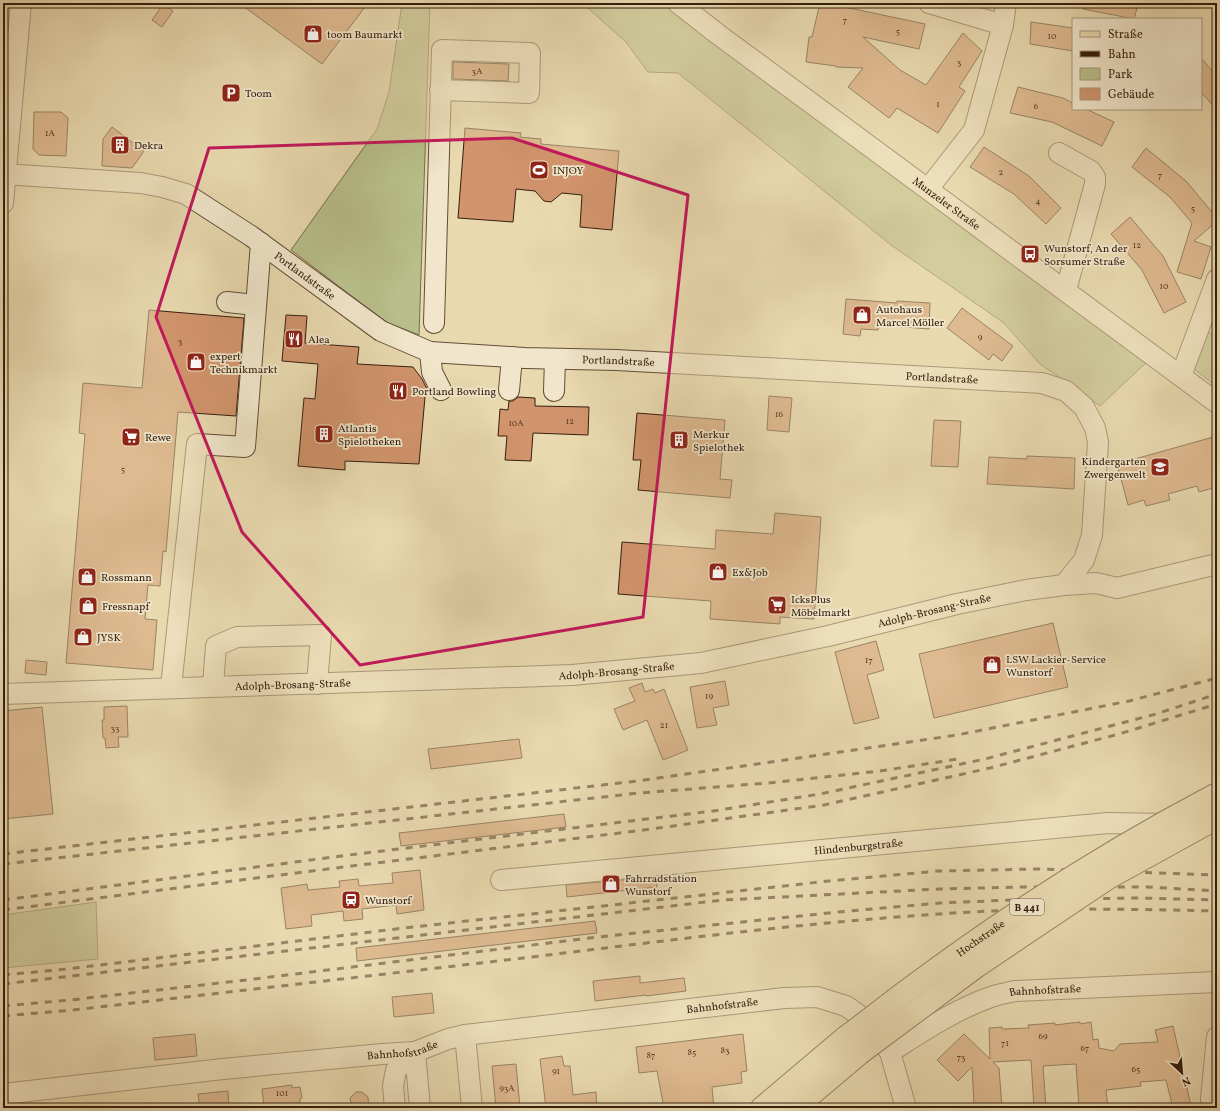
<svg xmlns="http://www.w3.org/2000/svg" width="1220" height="1111" font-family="Vollkorn,serif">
	<rect width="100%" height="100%" fill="#e9d9af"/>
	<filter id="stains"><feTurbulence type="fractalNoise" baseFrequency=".005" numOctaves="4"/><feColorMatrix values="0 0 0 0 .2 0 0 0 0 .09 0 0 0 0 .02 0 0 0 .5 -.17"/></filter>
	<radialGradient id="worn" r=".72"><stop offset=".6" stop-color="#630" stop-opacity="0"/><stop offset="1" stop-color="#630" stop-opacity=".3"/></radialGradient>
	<!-- green -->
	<g fill="#b8bf8a" stroke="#766e4c">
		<path d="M402,3H430L419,335L386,322L291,250L377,129L389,92Z"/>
		<path d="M582,3H662L1150,359L1100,406L1040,364L1004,323L891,245L678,73L648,72L626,42Z"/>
		<path d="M1207,331L1217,338V387L1193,368Z"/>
		<path d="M96,902L98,959L3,968V915Z"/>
	</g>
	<!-- building -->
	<g fill="#d1946c" stroke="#351e0e">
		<path d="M239,3H368L322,64Z"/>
		<path d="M820,3H826L925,24L919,49L863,37L900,70L926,85L963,33L982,51L959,87L965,91L938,133L897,108L889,118L848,87L863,68L836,67V66L806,62L809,37H812Z"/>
		<path d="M1083,3H1115L1137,8L1134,19L1083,9Z"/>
		<path d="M163,4L173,11L162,27L152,20Z"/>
		<path d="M1031,22L1073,28V51L1030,44Z"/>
		<path d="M1201,58L1217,77V110L1201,92Z"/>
		<path d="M453,62L509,64L508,81L453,79Z"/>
		<path d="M1018,87L1063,98L1073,103V109H1086L1114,122L1102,146L1052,122L1010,113Z"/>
		<path d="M34,112H61L68,118L66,156L39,155L33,149Z"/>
		<path d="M112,127L144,151L132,168L102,166L103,139Z"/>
		<path d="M465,128L521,133L520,137L541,139V144L619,151L612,230L580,227L582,195L562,193L551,202L544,201L535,191L516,189L513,222L458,218Z"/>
		<path d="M984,147L1029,176L1061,208L1046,224L1014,194L970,167Z"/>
		<path d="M1146,148L1187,182L1216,217V222L1194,241L1211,247L1201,279L1177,272L1192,223L1170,197L1132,167Z"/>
		<path d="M1130,217L1163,256L1186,302L1164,313L1142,270L1111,234Z"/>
		<path d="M846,299L897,303V301L930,303L929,329L879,325L878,330L861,329L860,336L843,334Z"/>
		<path d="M962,308L1013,346L1002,361L993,354L989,360L947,328Z"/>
		<path d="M149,310L244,318L236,416L178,412L166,552L163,551L160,586L148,585L145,619L157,620L153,670L66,663L85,434L79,433L83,383L142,388Z"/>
		<path d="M286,315L307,316L305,343L359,347L357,364L413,367L422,379L429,393L425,397L419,464L345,461V470L298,466L304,398L315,399L318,364L282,361Z"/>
		<path d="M769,396L792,398L789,432L767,430Z"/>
		<path d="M518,397L535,398V406L589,407L588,435L533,433L531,461L505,460L507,436H498L500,409L508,410L509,401H513Z"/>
		<path d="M637,413L725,420L720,479L732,480L730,498L638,490L641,460H633Z"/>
		<path d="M934,420L961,421L958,467L931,466Z"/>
		<path d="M1217,436V487L1199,492L1197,486L1168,494L1170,500L1146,506L1144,500L1128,505L1117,464Z"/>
		<path d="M1027,456L1075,458L1074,489L987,484L989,457L1027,459Z"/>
		<path d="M775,513L821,517L814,619L780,617V624L710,619L711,601L618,594L622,542L715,549L716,530L773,534Z"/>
		<path d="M1053,623L1068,687L934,718L919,654Z"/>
		<path d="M876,641L884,670L867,675L879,718L854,724L835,652Z"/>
		<path d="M26,660L47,662L46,675L25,673Z"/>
		<path d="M725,681L729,705L713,708L717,725L697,728L690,687Z"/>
		<path d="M642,683L645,692L653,689L655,693L664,689L688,750L663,760L647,720L623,730L614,709L635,701L629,688Z"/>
		<path d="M127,706L128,737H118L119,747L106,748L105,738H103L102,720H104V707Z"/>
		<path d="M42,707L53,814L3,819V711Z"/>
		<path d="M519,739L522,758L431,769L428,749Z"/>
		<path d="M564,814L566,827L401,846L399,833Z"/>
		<path d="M420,870L424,910L397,914L396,905L362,909L363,919L344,921L343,911L311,915L312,926L286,929L281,888L307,884L308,890L340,887L339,881L358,879L359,886L393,883L392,873Z"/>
		<path d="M656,877L657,887L567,897L566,885Z"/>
		<path d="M595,921L597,933L357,961L356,948Z"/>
		<path d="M640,976V983L684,978L686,991L646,996V995L595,1001L593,981Z"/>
		<path d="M432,993L434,1013L394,1017L392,997Z"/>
		<path d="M1080,1022V1024L1091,1022L1093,1040L1098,1039L1099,1048L1114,1051L1120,1044L1158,1042L1155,1030L1173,1026L1191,1106L1173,1108L1166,1080L1140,1082L1141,1086L1106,1090L1108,1108H1079L1076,1064L1043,1066L1046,1108H1034L1031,1060L993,1062L999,1068L1002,1108H976V1105H974L972,1067L958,1081L937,1060L964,1034L990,1059L989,1028L1002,1027V1029L1029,1028L1028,1025L1055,1023V1025Z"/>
		<path d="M195,1034L197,1056L155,1060L153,1038Z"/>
		<path d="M743,1034L747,1071L741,1072L742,1083L712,1087L714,1108H664L657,1071L639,1073L636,1047Z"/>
		<path d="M562,1056L564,1066H570L573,1095L596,1092L597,1108H546L540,1059Z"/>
		<path d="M516,1064L520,1108H496L492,1066Z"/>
		<path d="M292,1085V1088L300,1087L302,1098L300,1099V1103H295V1108H264L262,1089Z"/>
		<path d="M228,1091L229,1108H200L198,1094Z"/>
		<path d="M356,1092H362L367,1096L368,1098L369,1108H355L351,1104L350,1098Z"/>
	</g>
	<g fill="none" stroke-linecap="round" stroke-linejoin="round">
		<!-- minor casing -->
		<g stroke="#624d36" stroke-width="22">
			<g id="minor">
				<path id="s1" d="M678,3L719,35L1217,403"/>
				<path d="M929,3L1003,25"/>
				<path d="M1059,153L1091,171L1095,177V184L1066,290"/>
				<path id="s2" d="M3,174L141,183L162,187L186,194L251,236L381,331L430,352L525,358L616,360L1042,383L1066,391L1084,407L1095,428L1098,442L1092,535L1084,560L1064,585"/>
				<path d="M928,189L974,130L1003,25L1006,3"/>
				<path d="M3,203L21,3"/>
				<path d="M227,302L256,305"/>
				<path d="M434,323L442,50L530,53L529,93L440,90"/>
				<path d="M430,352L432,372L441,390"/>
				<path d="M1181,376L1217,279"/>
				<path d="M509,390L512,357"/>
				<path d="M554,391L555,359"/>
				<path d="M213,686L216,646L237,637L321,635L317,684"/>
				<path d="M171,687L197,444L245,447L261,243"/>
				<path id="s3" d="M3,694L572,675L701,663L828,636L957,604L1026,590L1064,585L1096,583L1117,588L1217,564"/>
				<path id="s4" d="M501,880L1108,823L1167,824"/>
				<path d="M465,1035L472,1108"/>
				<path d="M415,1052L420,1108"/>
				<path id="s5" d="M890,1052C922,1032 956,1009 991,997C999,994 1007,993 1015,991L1217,982"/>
				<path id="s6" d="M3,1094L223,1069L382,1054L415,1052L448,1039L465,1035L784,998L817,997L846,1006L863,1018L890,1052L906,1108"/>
				<path d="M395,1108L393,1086L396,1070L415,1052"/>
				<path d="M1212,1108L1211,1099L1217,1037"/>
			</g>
		</g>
		<!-- major casing -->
		<g stroke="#351e0e" stroke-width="24">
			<g id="major">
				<path d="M762,1108L846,1037"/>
				<path d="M795,1108L860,1053"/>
			</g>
		</g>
		<!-- minor -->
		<use href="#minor" stroke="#f1e6cb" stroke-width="20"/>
		<!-- major -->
		<use href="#major" stroke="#e9d9af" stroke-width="22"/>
		<!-- rail -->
		<g stroke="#351e0e" stroke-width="3" stroke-dasharray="7 7" stroke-linecap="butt">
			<path d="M3,854L637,781L785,760L957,735L1129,701L1217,678"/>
			<path d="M3,864L639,793L768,783L880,771L958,759"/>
			<path d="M3,900L349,855L713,811L820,794L985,759L1156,714L1217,694"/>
			<path d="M3,910L352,866L644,830L824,805L990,768L1119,734L1217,704"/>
			<path d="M3,975L67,969L404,928L829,881L938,871L1037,869L1217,875"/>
			<path d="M3,984L723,900L939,889L1022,887H1148L1217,891"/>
			<path d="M3,1006L70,1000L246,980L598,937L838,912L940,903L1011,900L1139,898L1217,900"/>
			<path d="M3,1016L73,1010C220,993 368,976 515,959C656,942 798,923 940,914C1032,907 1125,909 1217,911"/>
		</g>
		<!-- major-bridge casing -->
		<g stroke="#351e0e" stroke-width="24" stroke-linecap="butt">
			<g id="major-bridge">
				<path id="s7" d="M846,1037C868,1021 890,1003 912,987C1007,916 1112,849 1217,794"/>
				<path d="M860,1053L977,966L1108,878L1217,818"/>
			</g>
		</g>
		<!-- major-bridge -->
		<use href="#major-bridge" stroke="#e9d9af" stroke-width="22"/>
	</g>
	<!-- marked area -->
	<path d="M0 0H1220V1111H0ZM512,138L688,195L643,617L360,665L242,532L156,317L209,148Z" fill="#e9d9af" fill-opacity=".55" fill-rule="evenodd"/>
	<path fill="none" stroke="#c2185b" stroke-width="3" stroke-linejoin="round" d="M512,138L688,195L643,617L360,665L242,532L156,317L209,148Z"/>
	<!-- icons -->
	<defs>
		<g id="shop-square" transform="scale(1)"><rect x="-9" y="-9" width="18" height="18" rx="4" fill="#8f2418" stroke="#f1e6cb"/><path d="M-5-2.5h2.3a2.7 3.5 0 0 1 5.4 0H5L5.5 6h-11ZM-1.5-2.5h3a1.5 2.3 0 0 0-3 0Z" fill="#fff"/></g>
		<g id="parking-square" transform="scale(1)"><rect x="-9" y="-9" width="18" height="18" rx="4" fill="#8f2418" stroke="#f1e6cb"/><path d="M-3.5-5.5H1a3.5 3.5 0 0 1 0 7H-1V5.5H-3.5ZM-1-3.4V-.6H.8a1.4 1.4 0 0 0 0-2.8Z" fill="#fff"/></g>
		<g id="building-square" transform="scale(1)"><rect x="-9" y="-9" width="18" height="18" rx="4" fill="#8f2418" stroke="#f1e6cb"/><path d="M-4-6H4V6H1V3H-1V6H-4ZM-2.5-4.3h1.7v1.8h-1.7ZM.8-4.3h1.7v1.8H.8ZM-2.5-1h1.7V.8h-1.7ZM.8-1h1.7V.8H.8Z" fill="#fff"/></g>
		<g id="stadium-square" transform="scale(1)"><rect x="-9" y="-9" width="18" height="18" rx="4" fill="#8f2418" stroke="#f1e6cb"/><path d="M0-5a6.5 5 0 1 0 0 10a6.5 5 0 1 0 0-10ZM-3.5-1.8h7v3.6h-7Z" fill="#fff"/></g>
		<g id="bus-square" transform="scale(1)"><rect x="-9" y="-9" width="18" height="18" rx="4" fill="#8f2418" stroke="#f1e6cb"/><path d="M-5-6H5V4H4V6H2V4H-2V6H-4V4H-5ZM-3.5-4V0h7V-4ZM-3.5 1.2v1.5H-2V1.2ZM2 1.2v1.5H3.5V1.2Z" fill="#fff"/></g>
		<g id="restaurant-square" transform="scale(1)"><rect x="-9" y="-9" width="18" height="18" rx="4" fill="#8f2418" stroke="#f1e6cb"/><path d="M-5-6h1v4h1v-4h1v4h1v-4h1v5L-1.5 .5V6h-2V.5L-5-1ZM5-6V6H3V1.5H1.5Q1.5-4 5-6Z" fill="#fff"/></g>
		<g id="supermarket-square" transform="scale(1)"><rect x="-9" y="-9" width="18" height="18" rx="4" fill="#8f2418" stroke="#f1e6cb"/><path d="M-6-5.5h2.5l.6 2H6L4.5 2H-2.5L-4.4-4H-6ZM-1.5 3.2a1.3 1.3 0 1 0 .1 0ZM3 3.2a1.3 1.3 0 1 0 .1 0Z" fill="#fff"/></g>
		<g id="school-square" transform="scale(1)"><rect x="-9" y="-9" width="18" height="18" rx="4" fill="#8f2418" stroke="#f1e6cb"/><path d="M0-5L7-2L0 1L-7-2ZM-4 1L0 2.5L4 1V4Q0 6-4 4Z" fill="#fff"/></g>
		<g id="station-square" transform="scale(1)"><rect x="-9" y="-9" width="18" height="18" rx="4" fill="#8f2418" stroke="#f1e6cb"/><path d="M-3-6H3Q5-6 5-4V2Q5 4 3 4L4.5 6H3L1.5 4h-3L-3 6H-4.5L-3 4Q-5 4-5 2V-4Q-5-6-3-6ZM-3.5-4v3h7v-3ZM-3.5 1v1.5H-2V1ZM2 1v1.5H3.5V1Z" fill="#fff"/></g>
	</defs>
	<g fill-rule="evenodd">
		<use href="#shop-square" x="313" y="34"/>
		<use href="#parking-square" x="231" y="93"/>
		<use href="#building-square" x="120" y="145"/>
		<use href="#stadium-square" x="539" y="170"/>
		<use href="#bus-square" x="1030" y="254"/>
		<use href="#shop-square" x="862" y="315"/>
		<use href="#restaurant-square" x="294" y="339"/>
		<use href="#shop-square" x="196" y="362"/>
		<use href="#restaurant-square" x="398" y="391"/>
		<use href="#building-square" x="324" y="434"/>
		<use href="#supermarket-square" x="131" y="437"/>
		<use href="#building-square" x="679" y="440"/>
		<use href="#school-square" x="1160" y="467"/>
		<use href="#shop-square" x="718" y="572"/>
		<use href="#shop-square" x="87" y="577"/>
		<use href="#supermarket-square" x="777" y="605"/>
		<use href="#shop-square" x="88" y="606"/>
		<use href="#shop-square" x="83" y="637"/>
		<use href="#shop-square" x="992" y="665"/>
		<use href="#shop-square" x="611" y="884"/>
		<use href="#station-square" x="351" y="900"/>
	</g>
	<g text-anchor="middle" stroke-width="3.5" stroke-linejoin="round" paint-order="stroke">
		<!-- number labels -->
		<g font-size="9" fill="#5c3c26">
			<text x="845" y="23">7</text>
			<text x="898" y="34">5</text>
			<text x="1052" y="39">10</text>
			<text x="959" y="65">3</text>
			<text x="477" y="74">3A</text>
			<text x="938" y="107">1</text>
			<text x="1036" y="109">6</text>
			<text x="50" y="136">1A</text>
			<text x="1001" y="175">2</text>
			<text x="1160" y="178">7</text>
			<text x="1038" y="204">4</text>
			<text x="1193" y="211">5</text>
			<text x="1137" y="248">12</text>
			<text x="1164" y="289">10</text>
			<text x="980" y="340">9</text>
			<text x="180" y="344">3</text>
			<text x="779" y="417">16</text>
			<text x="570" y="424">12</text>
			<text x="516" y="426">10A</text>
			<text x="123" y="472">5</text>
			<text x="869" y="663">17</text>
			<text x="709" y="699">19</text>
			<text x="664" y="728">21</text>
			<text x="115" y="731">33</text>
			<text x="1043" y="1039">69</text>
			<text x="1005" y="1046">71</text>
			<text x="1085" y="1051">67</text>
			<text x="725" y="1053">83</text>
			<text x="692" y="1055">85</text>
			<text x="651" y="1058">87</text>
			<text x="961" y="1060">73</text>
			<text x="1136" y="1072">65</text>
			<text x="556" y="1074">91</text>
			<text x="507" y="1091">93A</text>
			<text x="282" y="1096">101</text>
		</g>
		<!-- shield labels -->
		<rect fill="#f1e6cb" stroke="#6d5a47" stroke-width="1" x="1010" y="899" width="34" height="16" rx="3"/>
		<g font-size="10" font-weight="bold" fill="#351e0e">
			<text x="1027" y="911">B 441</text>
		</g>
		<!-- poi labels -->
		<g font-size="11" fill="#351e0e" stroke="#f1e6cb" text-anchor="start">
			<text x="327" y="38">toom Baumarkt</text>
			<text x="245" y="97">Toom</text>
			<text x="134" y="149">Dekra</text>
			<text x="553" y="174">INJOY</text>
			<text x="1044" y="252">Wunstorf, An der<tspan x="1044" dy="13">Sorsumer Straße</tspan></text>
			<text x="876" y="313">Autohaus<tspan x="876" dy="13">Marcel Möller</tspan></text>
			<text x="308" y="343">Alea</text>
			<text x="210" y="360">expert<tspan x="210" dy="13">Technikmarkt</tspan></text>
			<text x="412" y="395">Portland Bowling</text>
			<text x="338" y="432">Atlantis<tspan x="338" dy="13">Spielotheken</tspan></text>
			<text x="693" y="438">Merkur<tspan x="693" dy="13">Spielothek</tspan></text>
			<text x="145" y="441">Rewe</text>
			<text x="1146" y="465" text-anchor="end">Kindergarten<tspan x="1146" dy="13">Zwergenwelt</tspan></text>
			<text x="732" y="576">Ex&amp;Job</text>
			<text x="101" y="581">Rossmann</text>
			<text x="791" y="603">IcksPlus<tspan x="791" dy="13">Möbelmarkt</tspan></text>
			<text x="102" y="610">Fressnapf</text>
			<text x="97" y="641">JYSK</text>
			<text x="1006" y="663">LSW Lackier-Service<tspan x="1006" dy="13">Wunstorf</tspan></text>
			<text x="625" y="882">Fahrradstation<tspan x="625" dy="13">Wunstorf</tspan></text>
			<text x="365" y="904">Wunstorf</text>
		</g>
		<!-- street labels -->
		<g font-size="11" fill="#351e0e" stroke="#f1e6cb">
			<text dy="4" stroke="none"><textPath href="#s1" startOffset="335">Munzeler Straße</textPath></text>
			<text dy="4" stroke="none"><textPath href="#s2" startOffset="329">Portlandstraße</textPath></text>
			<text dy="4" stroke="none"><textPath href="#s2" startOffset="665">Portlandstraße</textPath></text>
			<text dy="4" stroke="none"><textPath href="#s2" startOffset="989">Portlandstraße</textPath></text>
			<text dy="4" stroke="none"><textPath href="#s3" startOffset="938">Adolph-Brosang-Straße</textPath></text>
			<text dy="4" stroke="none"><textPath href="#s3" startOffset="614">Adolph-Brosang-Straße</textPath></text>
			<text dy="4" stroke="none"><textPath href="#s3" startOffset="290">Adolph-Brosang-Straße</textPath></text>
			<text dy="4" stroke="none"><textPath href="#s4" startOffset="359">Hindenburgstraße</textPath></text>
			<text dy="4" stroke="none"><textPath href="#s7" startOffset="167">Hochstraße</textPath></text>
			<text dy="4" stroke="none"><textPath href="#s5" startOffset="170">Bahnhofstraße</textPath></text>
			<text dy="4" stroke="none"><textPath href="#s6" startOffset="726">Bahnhofstraße</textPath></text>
			<text dy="4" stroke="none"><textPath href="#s6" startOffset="402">Bahnhofstraße</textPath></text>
		</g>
	</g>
	<!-- margin -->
	<rect width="1220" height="1111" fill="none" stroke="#e9d9af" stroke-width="16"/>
	<rect x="4" y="4" width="1212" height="1103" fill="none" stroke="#351e0e" stroke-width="2"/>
	<rect x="8" y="8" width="1204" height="1095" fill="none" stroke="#351e0e"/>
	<!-- legend -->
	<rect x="1072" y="18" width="130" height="92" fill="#f1e6cb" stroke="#a6967f"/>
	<rect x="1080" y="31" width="20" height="6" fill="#e9d9af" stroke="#a6967f"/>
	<text x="1108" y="38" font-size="12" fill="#351e0e">Straße</text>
	<rect x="1080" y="51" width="20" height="6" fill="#351e0e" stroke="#a6967f"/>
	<text x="1108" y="58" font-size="12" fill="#351e0e">Bahn</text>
	<rect x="1080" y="68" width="20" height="12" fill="#b8bf8a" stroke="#a6967f"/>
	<text x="1108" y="78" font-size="12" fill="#351e0e">Park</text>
	<rect x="1080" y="88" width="20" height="12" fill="#d1946c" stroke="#a6967f"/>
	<text x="1108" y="98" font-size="12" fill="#351e0e">Gebäude</text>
	<!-- north arrow -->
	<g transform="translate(1182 1073) rotate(154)" stroke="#f1e6cb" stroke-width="3" paint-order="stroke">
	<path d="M0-3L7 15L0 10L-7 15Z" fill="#351e0e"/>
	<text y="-6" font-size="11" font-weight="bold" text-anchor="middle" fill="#351e0e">N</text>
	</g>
	<rect width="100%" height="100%" filter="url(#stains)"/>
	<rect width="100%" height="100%" fill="url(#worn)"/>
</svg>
